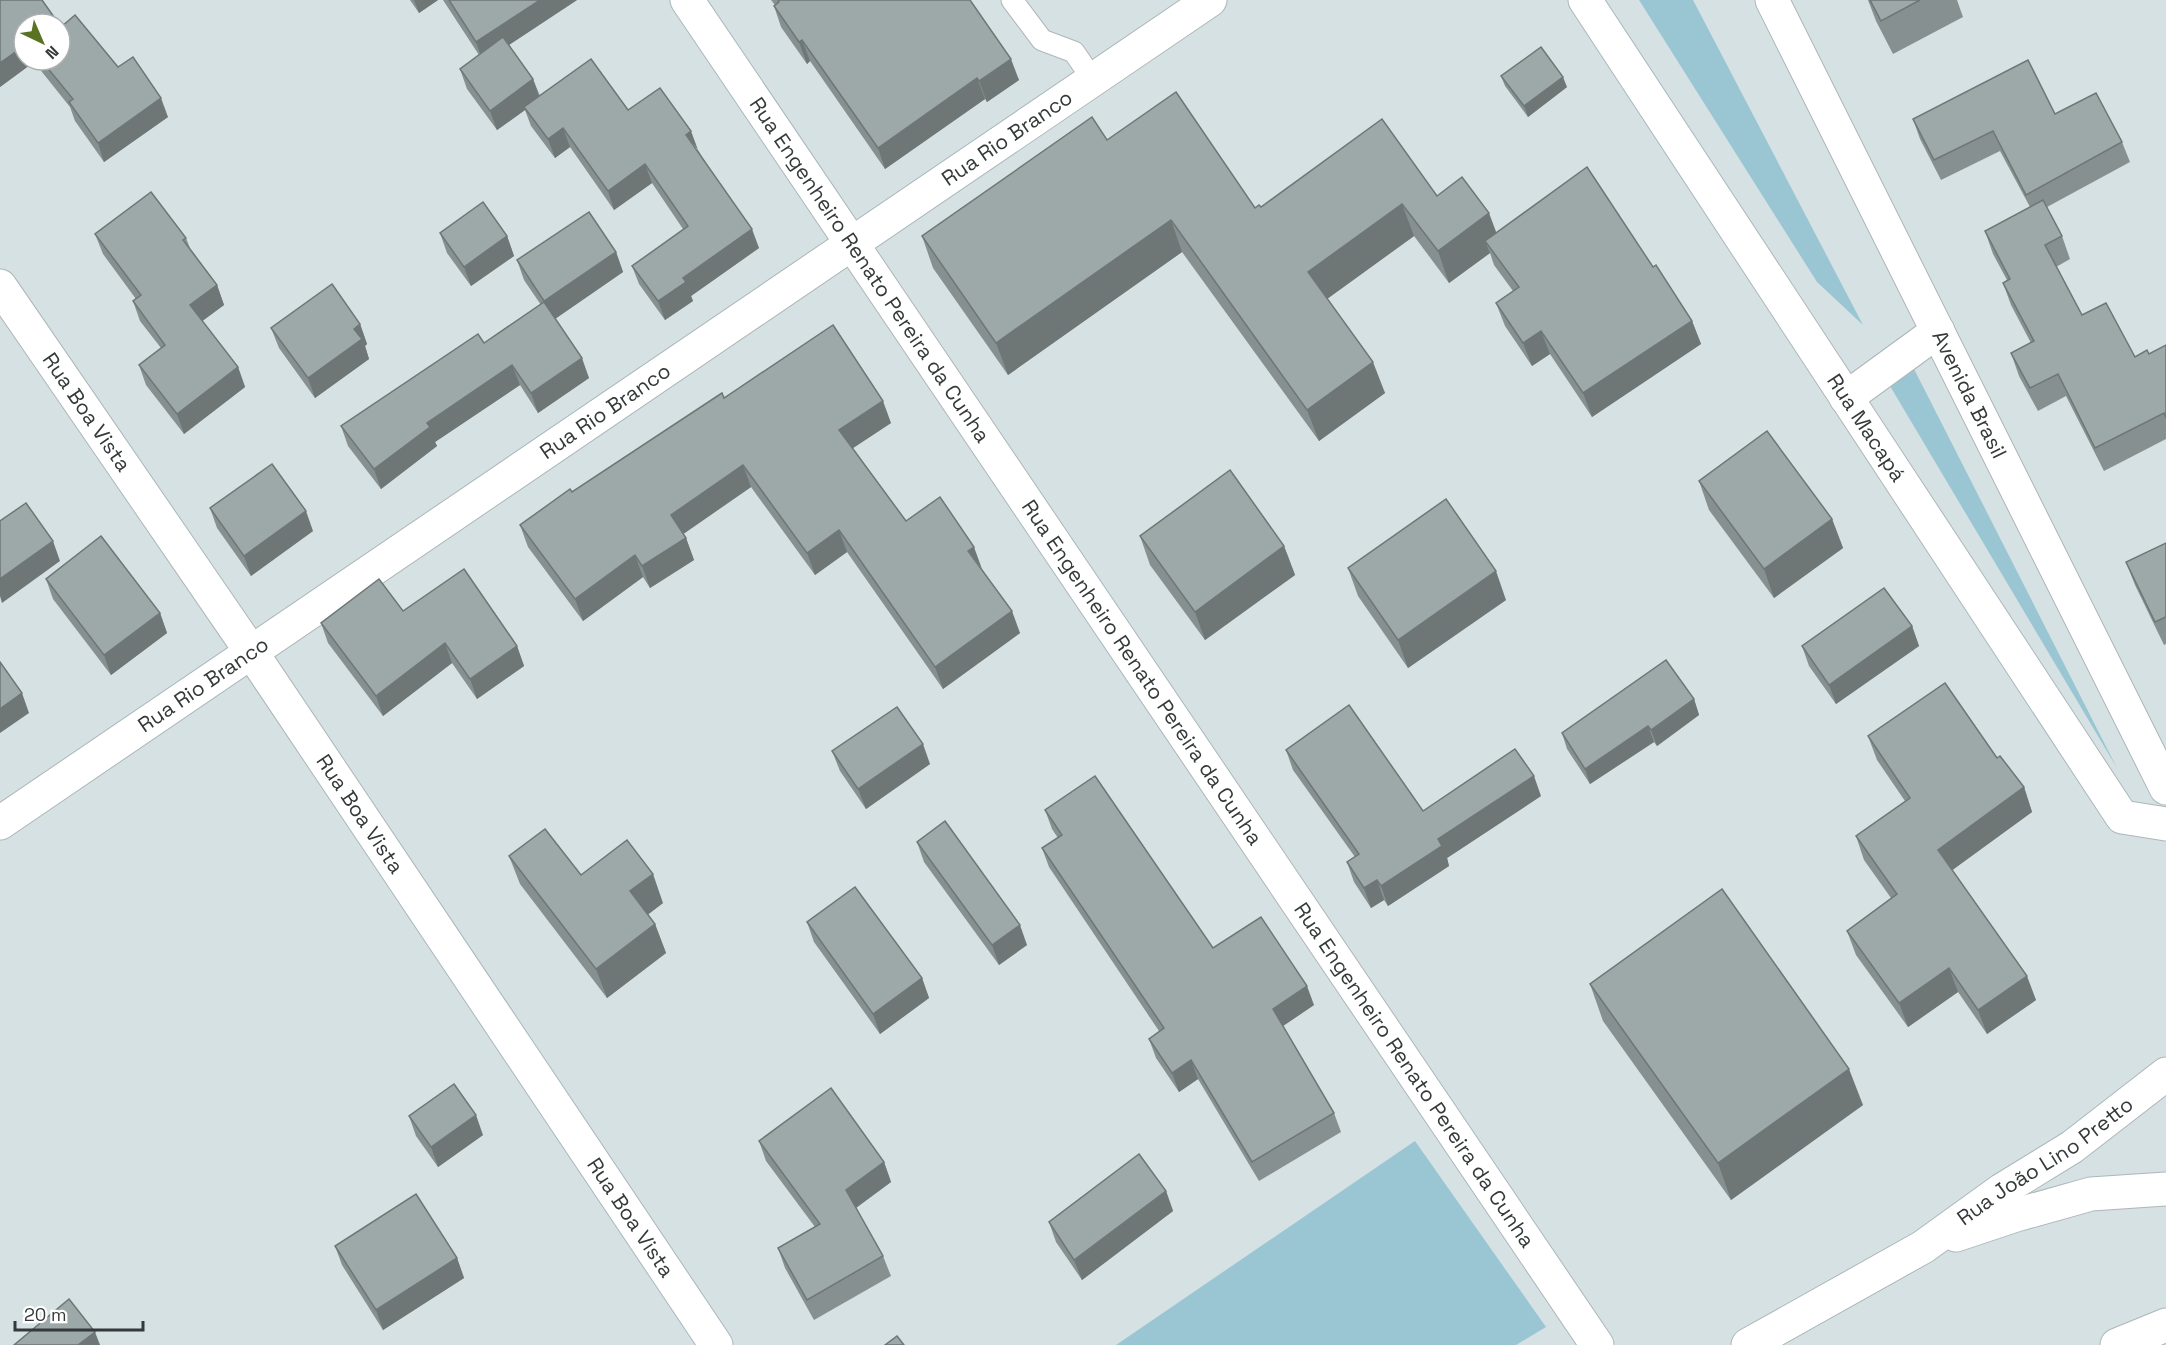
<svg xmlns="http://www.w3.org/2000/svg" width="2166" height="1345" font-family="'Space Grotesk',sans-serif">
	<rect width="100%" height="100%" fill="#d6e1e4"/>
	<!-- green -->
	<g fill="#9ac6d3">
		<path d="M1639,0H1693L1863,325L1817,282Z"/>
		<path d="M1914,369L2117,768L1890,386Z"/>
		<path d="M1415,1141L1546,1327L1516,1345H1116Z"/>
	</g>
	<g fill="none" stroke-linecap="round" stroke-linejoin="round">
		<!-- service casing -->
		<g stroke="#acb7ba" stroke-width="23">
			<path id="service" d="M1012,0L1042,40L1074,52L1093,80"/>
		</g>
		<!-- minor casing -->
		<g stroke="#acb7ba" stroke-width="35">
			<g id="minor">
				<path id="s1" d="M687,0L1597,1345"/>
				<path id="s2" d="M1585,0L2122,817L2166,824"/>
				<path id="s3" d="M0,286L252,653L716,1345"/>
				<path d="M1846,398L1938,331"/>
			</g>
		</g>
		<!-- tertiary casing -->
		<g stroke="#acb7ba" stroke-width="35">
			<g id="tertiary">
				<path id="s4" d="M1772,0L2166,788"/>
				<path id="s5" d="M0,823L1210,0"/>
				<path d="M1956,1235L2016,1215L2091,1194L2166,1189"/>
				<path id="s6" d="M1748,1345L1923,1247L2002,1190L2072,1147L2166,1074"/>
			</g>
		</g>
		<!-- trunk casing -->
		<g stroke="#acb7ba" stroke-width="35">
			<path id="trunk" d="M2117,1345L2166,1325"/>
		</g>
		<!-- service -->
		<use href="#service" stroke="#fff" stroke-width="21"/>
		<!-- minor -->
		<use href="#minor" stroke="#fff" stroke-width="33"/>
		<!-- tertiary -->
		<use href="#tertiary" stroke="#fff" stroke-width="33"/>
		<!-- trunk -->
		<use href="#trunk" stroke="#fff" stroke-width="33"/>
	</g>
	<!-- wall -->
	<g fill="#879090">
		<path d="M410,0H438L419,13Z"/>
		<path d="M443,0H577L509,45L533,79L540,96L628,110L698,150L759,248L691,296L693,301L665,320L639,284L632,266L683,229L652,183L614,210L570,147L555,158L531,126L525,110L497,130L467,89L460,69L479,55Z"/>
		<path d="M771,0H970L1019,80L987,102L985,99L885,169L810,61L807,64L781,27L774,6L775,5Z"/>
		<path d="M1868,0H1957L1963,17L1893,54L1876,21Z"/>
		<path d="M24,24V60H60L61,27L118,67L168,117L104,162L75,121L70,107L34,62L0,87Z"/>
		<path d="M1501,76L1567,87L1528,117L1505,86Z"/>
		<path d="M2055,114L2122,142L2130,162L2047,207L2062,236L2070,259L2056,267L2082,315L2135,357L2149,354L2166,345V439L2104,471L2066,396L2038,411L2019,376L2011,353L2031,343L2011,305L2003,283L2007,280L1993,254L1985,231L2030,207L2000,151L1941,180L1920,139L1913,119Z"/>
		<path d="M1107,140L1255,208L1437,196L1496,233L1653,267L1692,321L1701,344L1592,417L1550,354L1532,366L1505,326L1496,303L1513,291L1494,265L1490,253L1449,283L1414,236L1327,299L1385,393L1319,441L1182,252L1008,375L933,268L922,236Z"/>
		<path d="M440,233L507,236L514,256L471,286L447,253Z"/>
		<path d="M95,234L186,238L190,248L217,285L224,305L202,321L238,367L245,387L184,434L146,385L139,365L161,348L140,321L133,301L136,299L103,254Z"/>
		<path d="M616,252L623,272L555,319L589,378L538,413L520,385L435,442L437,446L381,489L348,446L341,426L484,343L541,305L524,280L517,260Z"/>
		<path d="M360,324L367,344L365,346L369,359L315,398L279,348L271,328Z"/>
		<path d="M724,398L891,423L853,448L906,521L982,569L1020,633L943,689L847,552L815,575L751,487L683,534L686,538L694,560L650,588L643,577L583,621L528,547L520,525Z"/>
		<path d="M1699,481L1832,519L1843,548L1774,598L1709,510Z"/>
		<path d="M210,508L313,531L251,576L217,528Z"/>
		<path d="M1140,536L1284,546L1295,575L1205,640L1150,565Z"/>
		<path d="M2166,543V644L2164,645L2135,585L2126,562Z"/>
		<path d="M1348,568L1506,600L1408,668L1358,596Z"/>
		<path d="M46,579L160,613L167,633L111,675L53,599Z"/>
		<path d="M403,611L517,646L524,666L477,699L452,663L383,716L328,643L321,623Z"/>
		<path d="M1912,626L1919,646L1836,704L1809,666L1802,646Z"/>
		<path d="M1694,699L1699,715L1657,746L1654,742L1590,784L1567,749L1562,733Z"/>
		<path d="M1868,736L1997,758L2024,787L2032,812L1952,870L2036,1000L1987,1034L1958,992L1908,1027L1856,955L1847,931L1891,898L1864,860L1856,836L1905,801L1877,760Z"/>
		<path d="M1286,750L1423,811L1541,796L1447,858L1449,866L1388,906L1384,900L1371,908L1354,882L1347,862L1355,857L1293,770Z"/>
		<path d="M832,751L930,764L866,809L840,771Z"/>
		<path d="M1045,810L1213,948L1314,1005L1283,1026L1334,1113L1341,1132L1259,1181L1198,1079L1179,1092L1156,1058L1149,1039L1159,1031L1049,867L1042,848L1058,838L1052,829Z"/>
		<path d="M917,842L1027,945L999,965L924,862Z"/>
		<path d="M509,856L581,875L663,903L648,914L655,924L666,953L607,998L520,884Z"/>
		<path d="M807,922L922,978L929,998L880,1034L814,942Z"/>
		<path d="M1590,984L1863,1105L1731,1200L1603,1021Z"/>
		<path d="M409,1116L483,1135L438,1167L416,1136Z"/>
		<path d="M759,1141L884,1162L891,1182L856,1208L883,1256L891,1276L814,1320L785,1268L778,1248L815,1227L766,1161Z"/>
		<path d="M1166,1191L1173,1211L1082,1280L1056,1242L1049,1222Z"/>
		<path d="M335,1246L457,1258L464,1278L383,1330L342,1265Z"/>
	</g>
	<!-- shaded-wall -->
	<g fill="#6e7676">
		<path d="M414,0H438L419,13Z"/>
		<path d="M540,0H577L483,62L476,42Z"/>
		<path d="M802,40L810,61L807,64L799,42Z"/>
		<path d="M24,46V60H33L34,62L0,87V63Z"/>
		<path d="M1011,59L1019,80L987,102L979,81Z"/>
		<path d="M1563,77L1567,87L1528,117L1524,106Z"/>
		<path d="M977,78L985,99L885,169L878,148Z"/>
		<path d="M533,79L540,99L524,107L525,110L497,130L490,111Z"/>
		<path d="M161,98L168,117L104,162L98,143Z"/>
		<path d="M563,128L570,147L555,158L548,139Z"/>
		<path d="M691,131L698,150L686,135Z"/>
		<path d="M645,164L652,183L614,210L608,191Z"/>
		<path d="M1402,204L1414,236L1320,304L1308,272Z"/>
		<path d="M1489,213L1501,245L1485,241L1490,253L1449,283L1438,251Z"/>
		<path d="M1171,220L1182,252L1008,375L996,343Z"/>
		<path d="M752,229L759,248L691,296L693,301L665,320L658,301L683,278Z"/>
		<path d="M507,236L514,256L471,286L464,267Z"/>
		<path d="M616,252L623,272L552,321L544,301Z"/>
		<path d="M217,285L224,305L197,325L190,305Z"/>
		<path d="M1692,321L1701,344L1592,417L1583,393Z"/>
		<path d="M360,324L367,344L365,346L369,359L315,398L308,378L354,329Z"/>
		<path d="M1541,331L1550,354L1532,366L1523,343Z"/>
		<path d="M582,358L589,378L538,413L531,393Z"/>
		<path d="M1373,362L1385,393L1319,441L1307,410Z"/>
		<path d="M512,365L520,385L435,442L437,446L381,489L374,469L427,423Z"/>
		<path d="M238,367L245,387L184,434L177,414Z"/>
		<path d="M883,401L891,423L847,452L839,430Z"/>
		<path d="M743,465L751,487L679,537L671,515Z"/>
		<path d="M306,511L313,531L251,576L244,556Z"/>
		<path d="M1832,519L1843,548L1774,598L1764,569Z"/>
		<path d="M839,530L847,552L815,575L807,553Z"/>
		<path d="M686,538L694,560L650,588L642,566Z"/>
		<path d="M53,541L60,561L2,603L0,596V579Z"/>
		<path d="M1284,546L1295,575L1205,640L1195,612Z"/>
		<path d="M974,547L982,569L968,551Z"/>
		<path d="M635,555L643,577L583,621L575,599Z"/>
		<path d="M1496,571L1506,600L1408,668L1398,640Z"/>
		<path d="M1012,611L1020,633L943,689L935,667Z"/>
		<path d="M160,613L167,633L111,675L104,655Z"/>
		<path d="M1912,626L1919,646L1836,704L1829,685Z"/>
		<path d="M445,643L452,663L383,716L376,696Z"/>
		<path d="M517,646L524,666L477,699L470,679Z"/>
		<path d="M22,693L29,713L0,733V709Z"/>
		<path d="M1694,699L1699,715L1657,746L1651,730Z"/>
		<path d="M1648,726L1654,742L1590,784L1585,769Z"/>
		<path d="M923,744L930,764L866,809L858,789Z"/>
		<path d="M1534,776L1541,796L1447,858L1449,866L1388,906L1381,886L1438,839Z"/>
		<path d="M2024,787L2032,812L1947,874L1938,850Z"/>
		<path d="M653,874L663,903L641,920L630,891Z"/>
		<path d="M1377,880L1384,900L1371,908L1364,888Z"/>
		<path d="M655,924L666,953L607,998L596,969Z"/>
		<path d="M1020,925L1027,945L999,965L992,945Z"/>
		<path d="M1949,968L1958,992L1908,1027L1899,1003Z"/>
		<path d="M2027,976L2036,1000L1987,1034L1978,1010Z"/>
		<path d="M922,978L929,998L880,1034L873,1014Z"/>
		<path d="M1307,986L1314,1005L1280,1028L1273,1009Z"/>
		<path d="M1191,1060L1198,1079L1179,1092L1172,1073Z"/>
		<path d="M1849,1069L1863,1105L1731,1200L1718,1163Z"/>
		<path d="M476,1115L483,1135L438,1167L431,1147Z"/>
		<path d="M884,1162L891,1182L853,1210L846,1190Z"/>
		<path d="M1166,1191L1173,1211L1082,1280L1074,1260Z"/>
		<path d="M457,1258L464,1278L383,1330L376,1310Z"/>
		<path d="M95,1332L100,1345H78Z"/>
	</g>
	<!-- building -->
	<g fill="#9da8a8" stroke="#6e7676" stroke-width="1.5">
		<path d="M0,0H42L59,24H24V46L0,63Z"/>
		<path d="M449,0H540L476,42Z"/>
		<path d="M778,0H970L1011,59L979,81L977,78L878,148L802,40L799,42L774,6L779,2Z"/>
		<path d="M1870,0H1920L1881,21Z"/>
		<path d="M75,15L118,67L133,57L161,98L98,143L69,102L73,99L41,60H60V25L61,27Z"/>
		<path d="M503,37L533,79L490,111L460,69Z"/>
		<path d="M1541,47L1563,77L1524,106L1501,76Z"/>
		<path d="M591,59L628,110L660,88L691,131L686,135L752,229L683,278L686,282L658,301L632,266L688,226L645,164L608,191L563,128L548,139L524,107Z"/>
		<path d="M2028,60L2055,114L2096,93L2122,142L2026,195L1993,131L1934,160L1913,119Z"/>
		<path d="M1176,92L1255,208L1259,205L1261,207L1382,119L1437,196L1462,177L1489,213L1438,251L1402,204L1308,272L1373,362L1307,410L1171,220L996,343L922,236L1092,117L1107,140Z"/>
		<path d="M1587,167L1653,267L1656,265L1692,321L1583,393L1541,331L1523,343L1496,303L1519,287L1485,241Z"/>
		<path d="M151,192L186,238L183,240L217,285L190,305L238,367L177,414L139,365L165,345L133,301L141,295L95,234Z"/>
		<path d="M2043,200L2062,236L2045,245L2082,315L2106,303L2135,357L2147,350L2149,354L2166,345V418L2164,413L2095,448L2058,374L2030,388L2011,353L2034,341L2003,283L2010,279L1985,231Z"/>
		<path d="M483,202L507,236L464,267L440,233Z"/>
		<path d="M589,212L616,252L544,301L517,260Z"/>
		<path d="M332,284L360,324L354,329L362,339L308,378L271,328Z"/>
		<path d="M544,302L582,358L531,393L512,365L427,423L430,427L374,469L341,426L478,334L484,343Z"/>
		<path d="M833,325L883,401L839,430L906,521L940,497L974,547L968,551L1012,611L935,667L839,530L807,553L743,465L671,515L686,538L642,566L635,555L575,599L520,525L570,489L572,492L722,393L724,398Z"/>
		<path d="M1767,431L1832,519L1764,569L1699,481Z"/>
		<path d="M272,464L306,511L244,556L210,508Z"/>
		<path d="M1230,470L1284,546L1195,612L1140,536Z"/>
		<path d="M1446,499L1496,571L1398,640L1348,568Z"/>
		<path d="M26,503L53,541L0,579V521Z"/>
		<path d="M101,536L160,613L104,655L46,579Z"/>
		<path d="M2166,543V617L2155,622L2126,562Z"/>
		<path d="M464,569L517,646L470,679L445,643L376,696L321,623L379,579L403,611Z"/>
		<path d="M1884,588L1912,626L1829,685L1802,646Z"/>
		<path d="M1666,660L1694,699L1651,730L1648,726L1585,769L1562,733Z"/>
		<path d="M0,662L22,693L0,709Z"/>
		<path d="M1945,683L1997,758L2000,756L2024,787L1938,850L2027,976L1978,1010L1949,968L1899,1003L1847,931L1897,894L1856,836L1910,798L1868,736Z"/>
		<path d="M1349,705L1423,811L1515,749L1534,776L1438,839L1442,846L1381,886L1377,880L1364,888L1347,862L1359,854L1286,750Z"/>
		<path d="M897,707L923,744L858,789L832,751Z"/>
		<path d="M1095,776L1213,948L1261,917L1307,986L1273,1009L1334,1113L1252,1162L1191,1060L1172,1073L1149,1039L1164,1028L1042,848L1062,835L1045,810Z"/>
		<path d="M945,821L1020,925L992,945L917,842Z"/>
		<path d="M545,829L581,875L627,840L653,874L630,891L655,924L596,969L509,856Z"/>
		<path d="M855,887L922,978L873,1014L807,922Z"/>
		<path d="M1722,889L1849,1069L1718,1163L1590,984Z"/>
		<path d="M454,1084L476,1115L431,1147L409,1116Z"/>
		<path d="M831,1088L884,1162L846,1190L883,1256L807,1300L778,1248L820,1224L759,1141Z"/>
		<path d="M1139,1154L1166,1191L1074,1260L1049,1222Z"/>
		<path d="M416,1194L457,1258L376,1310L335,1246Z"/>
		<path d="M69,1299L95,1332L78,1345H14Z"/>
		<path d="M897,1336L904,1345H885Z"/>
	</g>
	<g text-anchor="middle" stroke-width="4.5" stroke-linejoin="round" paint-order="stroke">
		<!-- street labels -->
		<g font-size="21" fill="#35393a" stroke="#fff">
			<text dy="7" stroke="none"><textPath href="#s5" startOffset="1218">Rua Rio Branco</textPath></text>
			<text dy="7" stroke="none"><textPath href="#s1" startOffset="326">Rua Engenheiro Renato Pereira da Cunha</textPath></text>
			<text dy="7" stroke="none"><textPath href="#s4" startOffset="441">Avenida Brasil</textPath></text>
			<text dy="7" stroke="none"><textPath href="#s5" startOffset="732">Rua Rio Branco</textPath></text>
			<text dy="7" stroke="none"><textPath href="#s3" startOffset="153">Rua Boa Vista</textPath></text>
			<text dy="7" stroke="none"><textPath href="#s2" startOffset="512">Rua Macapá</textPath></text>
			<text dy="7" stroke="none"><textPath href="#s1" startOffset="812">Rua Engenheiro Renato Pereira da Cunha</textPath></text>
			<text dy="7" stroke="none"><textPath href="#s5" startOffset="246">Rua Rio Branco</textPath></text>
			<text dy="7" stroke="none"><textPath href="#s3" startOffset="639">Rua Boa Vista</textPath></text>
			<text dy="7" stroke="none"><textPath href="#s1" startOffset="1298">Rua Engenheiro Renato Pereira da Cunha</textPath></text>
			<text dy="7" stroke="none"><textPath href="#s6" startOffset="350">Rua João Lino Pretto</textPath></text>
			<text dy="7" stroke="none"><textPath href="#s3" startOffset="1125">Rua Boa Vista</textPath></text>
		</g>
	</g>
	<!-- north arrow -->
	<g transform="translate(42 42) rotate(136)"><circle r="28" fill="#ffffff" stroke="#aeb0b0" stroke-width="1.5"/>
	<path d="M0-4.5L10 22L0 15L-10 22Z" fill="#5a7223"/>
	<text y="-9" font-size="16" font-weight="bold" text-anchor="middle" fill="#35393a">N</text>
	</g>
	<!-- scale -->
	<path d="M15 1321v9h128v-9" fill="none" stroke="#35393a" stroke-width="3"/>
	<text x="24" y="1321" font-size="18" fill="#35393a" stroke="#ffffff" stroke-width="4.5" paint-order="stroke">20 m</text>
</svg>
